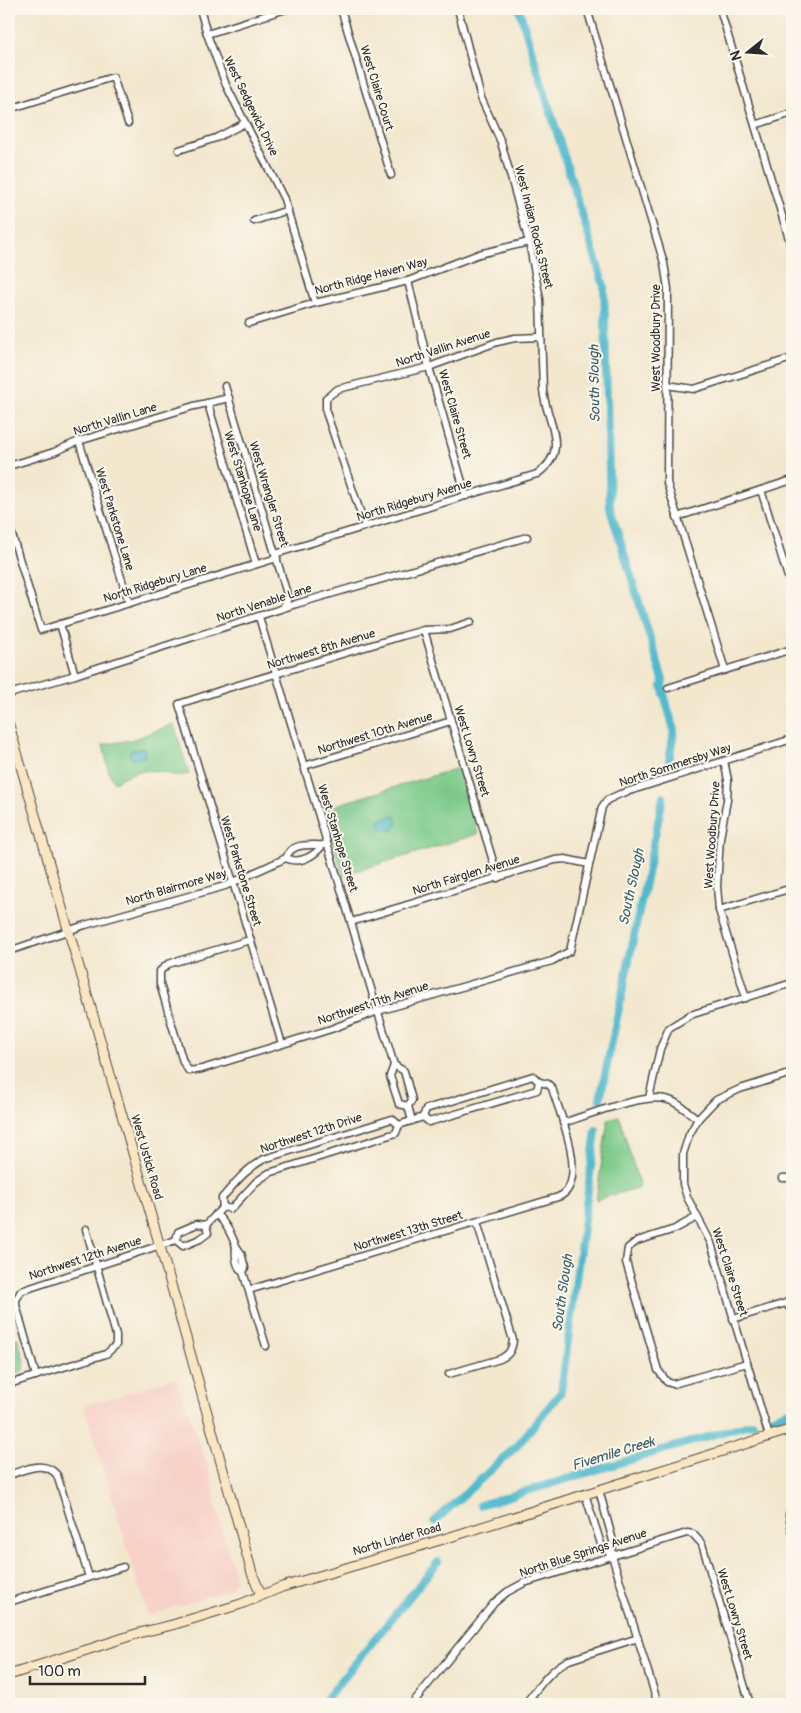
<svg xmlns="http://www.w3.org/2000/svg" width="801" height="1713" font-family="Pangolin,sans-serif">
	<rect width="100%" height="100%" fill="#fbf7ec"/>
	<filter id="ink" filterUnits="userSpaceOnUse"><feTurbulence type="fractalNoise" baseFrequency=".02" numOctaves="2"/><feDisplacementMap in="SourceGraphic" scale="10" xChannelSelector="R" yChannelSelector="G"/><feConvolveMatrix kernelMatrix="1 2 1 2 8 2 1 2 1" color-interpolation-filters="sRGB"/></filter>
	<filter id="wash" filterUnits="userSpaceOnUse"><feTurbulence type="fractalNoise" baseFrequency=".0096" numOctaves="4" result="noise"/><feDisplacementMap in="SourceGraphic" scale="20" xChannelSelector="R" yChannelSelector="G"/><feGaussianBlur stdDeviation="1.12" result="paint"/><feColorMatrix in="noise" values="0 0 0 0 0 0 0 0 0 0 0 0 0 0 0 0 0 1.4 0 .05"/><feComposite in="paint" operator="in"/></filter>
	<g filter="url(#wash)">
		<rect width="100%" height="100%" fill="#f3e7ce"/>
		<!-- built -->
		<path fill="#f7d1c8" d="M176,1378L211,1475L216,1507L236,1579L231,1589L148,1616L84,1406Z"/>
		<!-- green -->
		<g fill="#79c989" stroke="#527a5a">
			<path d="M174,724L189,774C176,777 173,775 161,772C144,768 129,773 114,782L109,773L103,745L134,739Z"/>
			<path d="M458,768L478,834L343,875L323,809Z"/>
			<path d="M619,1116L640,1187L596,1200L608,1119Z"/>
			<path d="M18,1338L25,1365L23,1367L24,1369L20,1372L9,1376V1341Z"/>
		</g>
		<!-- water -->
		<g fill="#51bace" stroke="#3e727c">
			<path d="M144,748L145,757L133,759L130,757L129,751Z"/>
			<path d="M395,815L398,825L393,827L394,830L390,831L389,828L382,830L379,820Z"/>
		</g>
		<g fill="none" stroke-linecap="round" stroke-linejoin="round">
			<!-- canal -->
			<g stroke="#51bace" stroke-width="8">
				<path d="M519,9L604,286L610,508L663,680L662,687L674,730L669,761"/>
				<path d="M600,1099L663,797"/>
				<path d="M773,1417L792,1410"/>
				<path d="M480,1505L753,1423"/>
				<path d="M434,1522L517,1446L561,1392L596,1130"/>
				<path d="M322,1704L438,1562"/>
			</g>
		</g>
	</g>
	<g filter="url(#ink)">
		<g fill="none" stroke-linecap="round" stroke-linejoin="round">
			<!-- street casing -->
			<g stroke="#494743" stroke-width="9">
				<g id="street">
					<path d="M200,9L207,34L226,85L284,199L315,303"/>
					<path d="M341,9L391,175"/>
					<path d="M587,9L664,263L668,289L667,483L725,670"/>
					<path d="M720,9L792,249"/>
					<path d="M9,10L12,9"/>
					<path d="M207,34L286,9"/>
					<path d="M9,109L113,77L128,123"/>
					<path d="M755,125L792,113"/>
					<path d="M179,150L216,138L245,123"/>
					<path d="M254,221L288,210"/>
					<path d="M408,281L429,367L466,496"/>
					<path d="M249,323L315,303L408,281L479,254L529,242"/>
					<path d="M667,385L694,389L792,358"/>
					<path d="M225,386L287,594V601L282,608"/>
					<path d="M208,404L256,564"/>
					<path d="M79,441L129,603"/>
					<path d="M9,466L54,452L79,441L194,406L229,398"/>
					<path d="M761,490L792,590"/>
					<path d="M677,517L792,480"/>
					<path d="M9,525L41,630L277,558"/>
					<path d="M365,526L326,412V398L338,389L429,367L497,342L515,338L541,337"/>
					<path d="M275,554L537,474C572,450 546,422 543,390L540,299L529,242L501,142L481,98L458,9"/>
					<path d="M259,617L394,1065"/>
					<path d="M60,624L75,675"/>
					<path d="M424,630L498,878"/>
					<path d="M668,688L792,649"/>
					<path d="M9,694L75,675L296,604L527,537"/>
					<path d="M724,761L728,780L727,800L720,838L717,886L719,910L746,998"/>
					<path d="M304,766L451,721"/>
					<path d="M286,858C292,841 311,846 324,845"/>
					<path d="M719,910L792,888"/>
					<path d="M351,922L555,860L565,859L589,864"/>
					<path d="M250,940L168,964L160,971V984L183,1062L189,1071L202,1069L331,1029L378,1011L552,961L570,951L602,807L607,800L620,794L792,739"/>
					<path d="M15,949L85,925L225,886L286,858C299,865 314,856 322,846"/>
					<path d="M282,1044L179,704L228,688L402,636L424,630L450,629L471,622"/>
					<path d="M394,1065L404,1071L412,1100L408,1106L399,1104L390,1076Z"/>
					<path d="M533,1076L539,1082L537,1090L429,1122L423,1117L426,1109Z"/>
					<path d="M649,1098L660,1049L669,1028L690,1015L792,983"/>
					<path d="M408,1106L412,1121"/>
					<path d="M563,1123C588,1115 641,1094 665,1099C677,1101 688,1112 698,1119"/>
					<path d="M399,1125L423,1117"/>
					<path d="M782,1178H792"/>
					<path d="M223,1207L222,1198C235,1183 246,1169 264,1159L392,1119L399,1125"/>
					<path d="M223,1207L231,1209L256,1182L269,1173L396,1133L399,1125"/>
					<path d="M216,1214C226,1223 231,1234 236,1246"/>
					<path d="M697,1217L675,1229L637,1241L628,1248L626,1262L658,1370L667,1382L673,1384L747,1363"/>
					<path d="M176,1240L178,1232L197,1224L206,1225L223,1207"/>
					<path d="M176,1240L183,1246L200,1239L208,1233L206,1225"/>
					<path d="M236,1246L241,1253L245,1268L243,1272C235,1266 235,1255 236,1246Z"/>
					<path d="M243,1272L266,1346"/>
					<path d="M249,1290L558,1197C563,1195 567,1192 569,1187C581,1162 560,1114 552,1088L548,1084L539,1082"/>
					<path d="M786,1303L792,1311"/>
					<path d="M733,1319L786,1303L792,1298"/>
					<path d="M449,1374L500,1359C509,1355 512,1350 513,1340L477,1222"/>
					<path d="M36,1376L16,1305V1300L21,1291L176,1240"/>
					<path d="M9,1384L106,1354L116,1345V1335L86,1229"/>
					<path d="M769,1436L711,1243L687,1197L683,1184V1154L689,1135L698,1119L716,1100L740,1089L792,1073"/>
					<path d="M9,1475C25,1470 44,1459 57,1475L89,1577"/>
					<path d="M585,1494L601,1544L612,1556L613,1541L599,1490"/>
					<path d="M792,1505L789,1515L792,1531"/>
					<path d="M612,1556L658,1704"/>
					<path d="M9,1602L123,1567"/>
					<path d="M412,1704L494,1603L507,1592L524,1583L687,1533L693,1534L702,1544L750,1704"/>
					<path d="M525,1704C538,1688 550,1669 569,1660L638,1638"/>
				</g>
			</g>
			<!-- secondary casing -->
			<g stroke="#494743" stroke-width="11">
				<g id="secondary">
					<path d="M9,725L172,1288L252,1573L261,1595"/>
					<path d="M9,1675L139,1633L172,1625L241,1604L282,1587L447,1538L792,1429"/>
				</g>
			</g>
			<!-- street -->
			<use href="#street" stroke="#fff" stroke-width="6"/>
			<!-- secondary -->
			<use href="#secondary" stroke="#fbe6c4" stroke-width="9"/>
		</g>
	</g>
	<g text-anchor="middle" stroke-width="4" stroke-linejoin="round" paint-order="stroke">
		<!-- street labels -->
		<g font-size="12" fill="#2b2b2b" stroke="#fbf7ec">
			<text transform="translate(377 88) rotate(73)" y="4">West Claire Court</text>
			<text transform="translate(251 106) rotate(64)" y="4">West Sedgewick Drive</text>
			<text transform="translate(534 227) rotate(76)" y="4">West Indian Rocks Street</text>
			<text transform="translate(371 276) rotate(-15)" y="4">North Ridge Haven Way</text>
			<text transform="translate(656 338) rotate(-90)" y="4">West Woodbury Drive</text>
			<text transform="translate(443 348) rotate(-18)" y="4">North Vallin Avenue</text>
			<text transform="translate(455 414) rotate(74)" y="4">West Claire Street</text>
			<text transform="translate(115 419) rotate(-17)" y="4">North Vallin Lane</text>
			<text transform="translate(243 481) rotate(73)" y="4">West Stanhope Lane</text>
			<text transform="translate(269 494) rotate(73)" y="4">West Wrangler Street</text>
			<text transform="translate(414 500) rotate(-17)" y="4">North Ridgebury Avenue</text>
			<text transform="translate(115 519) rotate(73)" y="4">West Parkstone Lane</text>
			<text transform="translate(155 583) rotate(-17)" y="4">North Ridgebury Lane</text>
			<text transform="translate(264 603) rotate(-18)" y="4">North Venable Lane</text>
			<text transform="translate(321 649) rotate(-17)" y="4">Northwest 8th Avenue</text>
			<text transform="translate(375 733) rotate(-17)" y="4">Northwest 10th Avenue</text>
			<text transform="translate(472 751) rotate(73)" y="4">West Lowry Street</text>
			<text transform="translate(675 765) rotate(-18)" y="4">North Sommersby Way</text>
			<text transform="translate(712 835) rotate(-86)" y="4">West Woodbury Drive</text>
			<text transform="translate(338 838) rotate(73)" y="4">West Stanhope Street</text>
			<text transform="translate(241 871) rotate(73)" y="4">West Parkstone Street</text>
			<text transform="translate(466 875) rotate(-17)" y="4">North Fairglen Avenue</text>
			<text transform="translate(176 887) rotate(-16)" y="4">North Blairmore Way</text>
			<text transform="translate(373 1003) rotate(-18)" y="4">Northwest 11th Avenue</text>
			<text transform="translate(311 1133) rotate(-18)" y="4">Northwest 12th Drive</text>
			<text transform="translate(147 1157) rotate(74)" y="4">West Ustick Road</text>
			<text transform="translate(408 1231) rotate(-17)" y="4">Northwest 13th Street</text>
			<text transform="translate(85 1258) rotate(-18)" y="4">Northwest 12th Avenue</text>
			<text transform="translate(730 1272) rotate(72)" y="4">West Claire Street</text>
			<text transform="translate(397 1539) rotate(-16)" y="4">North Linder Road</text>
			<text transform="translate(583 1553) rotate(-18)" y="4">North Blue Springs Avenue</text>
			<text transform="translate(735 1614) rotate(73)" y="4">West Lowry Street</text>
		</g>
		<!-- water labels -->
		<g font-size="14" font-style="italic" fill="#385d64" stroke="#fbf7ec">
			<text transform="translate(594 384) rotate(-91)" y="5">South Slough</text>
			<text transform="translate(631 887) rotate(-78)" y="5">South Slough</text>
			<text transform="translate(562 1293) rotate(-82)" y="5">South Slough</text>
			<text transform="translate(613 1453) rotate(-17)" y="5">Fivemile Creek</text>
		</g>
	</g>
	<!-- margin -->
	<rect width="801" height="1713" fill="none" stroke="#fbf7ec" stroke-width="30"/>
	<!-- north arrow -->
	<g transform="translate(748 52) rotate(253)" stroke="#fbf7ec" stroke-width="4" paint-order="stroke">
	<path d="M0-4L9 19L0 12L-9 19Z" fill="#2b2b2b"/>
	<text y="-8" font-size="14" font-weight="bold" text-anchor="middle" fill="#2b2b2b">N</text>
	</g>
	<!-- scale -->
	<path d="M30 1676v8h115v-8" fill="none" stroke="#2b2b2b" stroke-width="2.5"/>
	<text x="38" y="1676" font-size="15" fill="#2b2b2b" stroke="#fbf7ec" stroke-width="4" paint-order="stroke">100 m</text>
</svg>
